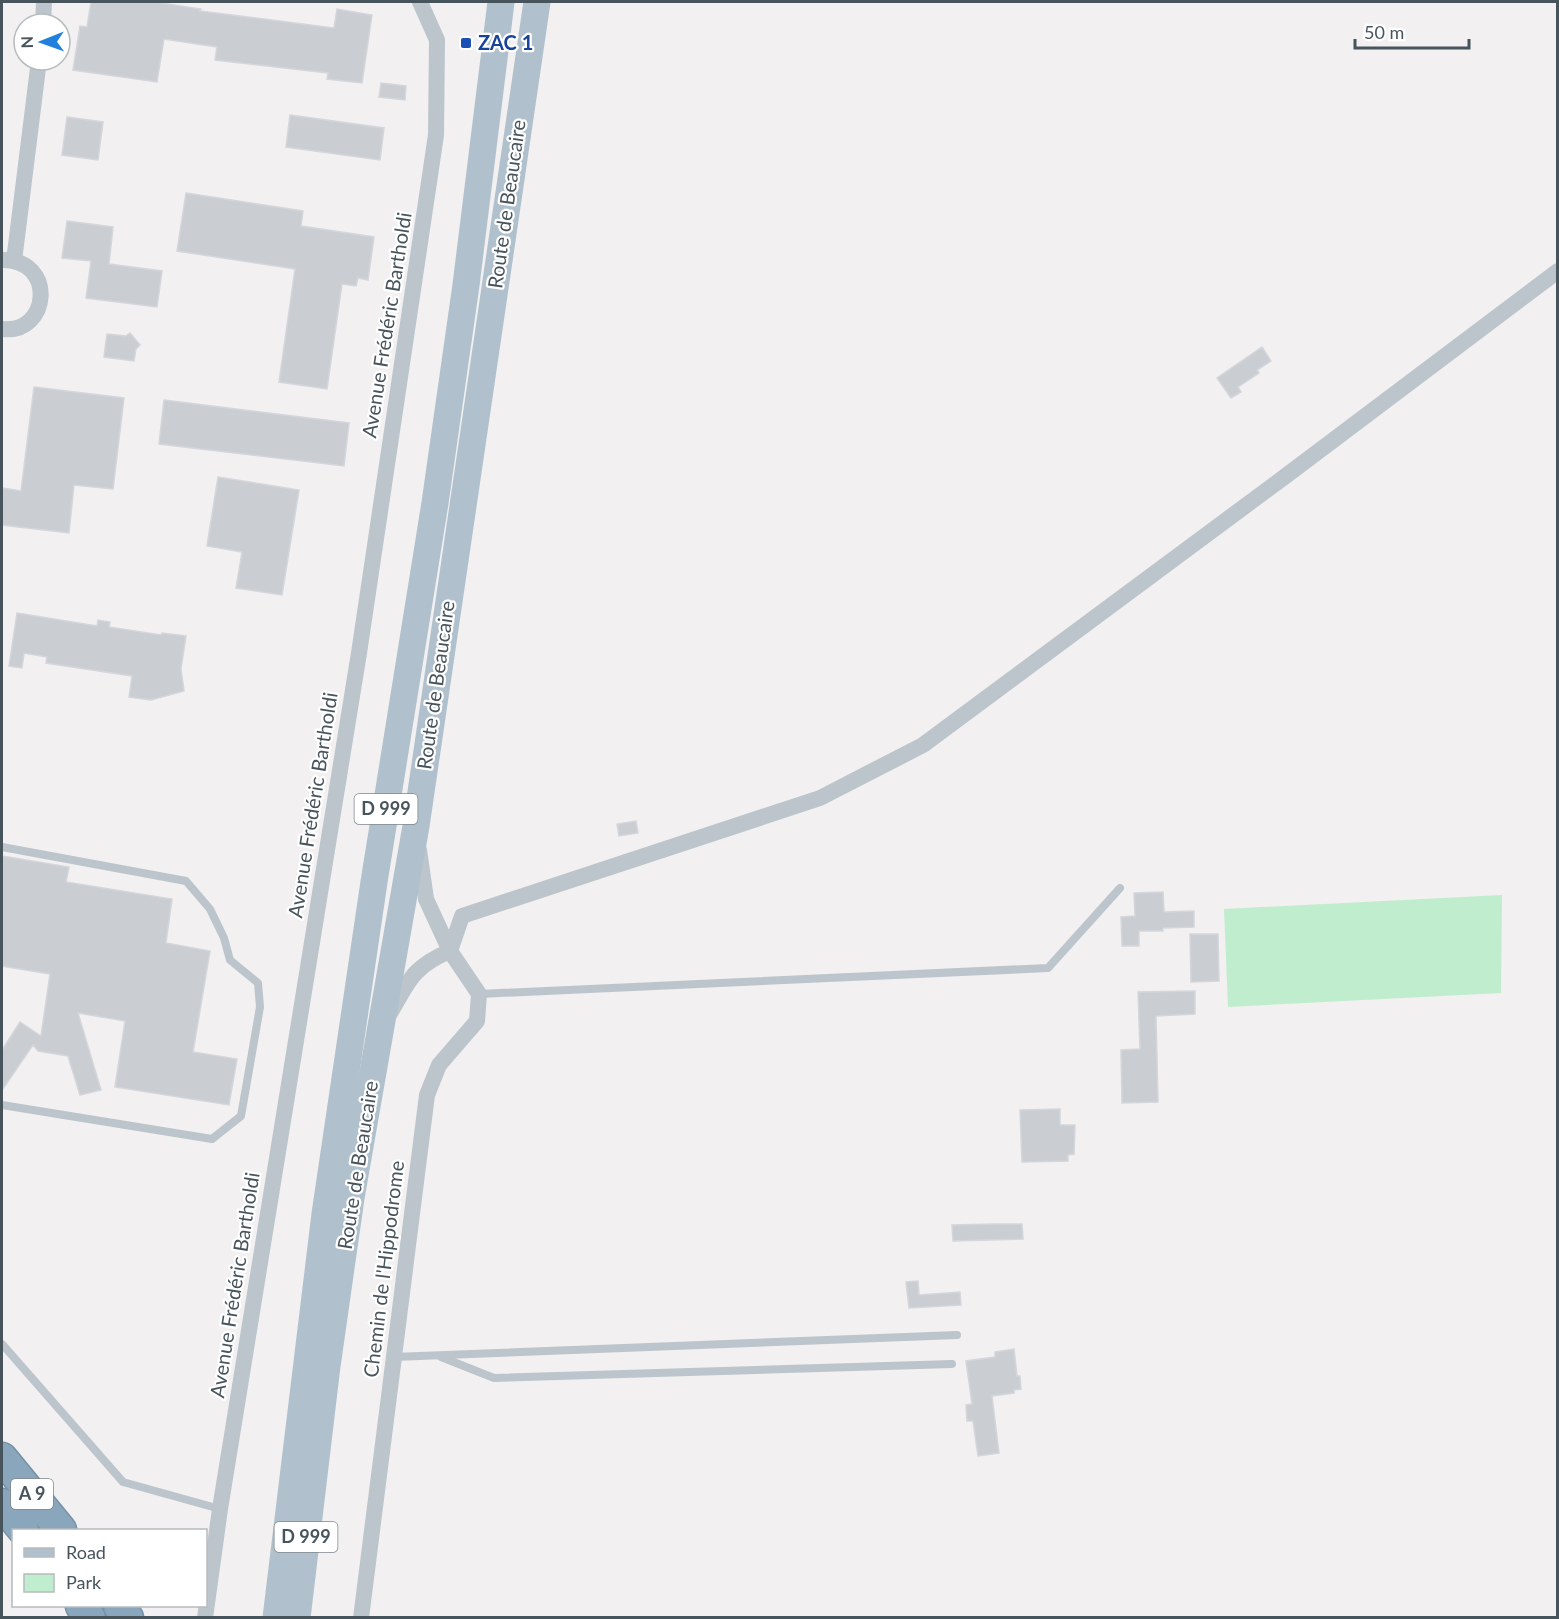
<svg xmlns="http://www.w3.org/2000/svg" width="1559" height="1619" font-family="Lato,sans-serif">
	<rect width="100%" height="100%" fill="#f2f0f0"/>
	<!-- green -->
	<path fill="#c0edce" d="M1502,895L1501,993L1228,1007L1224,909Z"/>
	<!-- building -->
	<g fill="#cacdd2" stroke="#d4d6db" stroke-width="1.5">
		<path d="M91,2H155L201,9L200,11L334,28L337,9L372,15L362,83L327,79L328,73L215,60L217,47L164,39L157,82L73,70L80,26L87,27Z"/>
		<path d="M381,83L406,86L405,100L379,97Z"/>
		<path d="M290,115L384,128L380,160L286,147Z"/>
		<path d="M67,117L103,122L98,160L62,155Z"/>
		<path d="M186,193L303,211L301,226L374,237L368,280L358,278L356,286L342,284L327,389L279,382L295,269L177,251Z"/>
		<path d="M67,221L113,227L109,264L162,271L157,307L86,298L91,261L62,258Z"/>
		<path d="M130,333L140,345L136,349L134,361L104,357L107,334L126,336Z"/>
		<path d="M1262,347L1271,361L1257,370L1259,373L1238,387L1241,392L1231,398L1217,378Z"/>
		<path d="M34,387L124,398L113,489L74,485L69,533L2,525V488L21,491Z"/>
		<path d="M164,400L349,423L344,466L159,444Z"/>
		<path d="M218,477L299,490L282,595L236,588L242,552L207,546Z"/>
		<path d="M17,613L97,626L98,620L110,622L109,627L161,635L162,633L186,636L181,669L184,691L151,700L129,697L132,676L46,663L47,657L24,653L22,668L9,666Z"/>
		<path d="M636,821L638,833L619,836L617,824Z"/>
		<path d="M2,856L69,867L66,882L172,899L166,943L210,951L193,1052L237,1059L229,1105L115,1087L125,1021L78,1013L101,1090L80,1095L68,1056L38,1051L33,1045L2,1090V1050L20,1022L41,1036L50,974L2,966Z"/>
		<path d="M1163,892L1164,912L1194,911V927L1163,928V931H1139V946H1122L1121,917L1135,916L1134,893Z"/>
		<path d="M1190,934H1218L1219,981L1191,982Z"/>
		<path d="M1195,991V1014L1156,1016L1158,1102L1122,1103L1121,1050L1140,1049L1138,992Z"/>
		<path d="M1060,1109V1125H1075L1074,1154L1068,1155V1161L1022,1162L1020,1110Z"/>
		<path d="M995,1224H1022L1023,1239L953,1241L952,1225Z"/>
		<path d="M918,1281L919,1295L960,1292L961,1305L909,1308L906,1282Z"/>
		<path d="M1014,1349L1017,1376H1020L1021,1389L1014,1390V1393L992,1396L999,1453L978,1456L973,1421H967L966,1405L972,1404L966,1361L995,1357V1352Z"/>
	</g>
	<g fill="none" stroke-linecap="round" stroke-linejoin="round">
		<!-- highway casing -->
		<g stroke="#7591a8" stroke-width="33">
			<g id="highway">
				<path d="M2,1458L61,1530"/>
				<path d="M2,1504L23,1530"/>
				<path d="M81,1606L90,1618"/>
				<path d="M119,1606L128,1618"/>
			</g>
		</g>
		<!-- lane -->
		<g stroke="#bcc5cc" stroke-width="8">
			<path d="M2,847L186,881L210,909L224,938L230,960L258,983L260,1007L241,1116L212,1139L2,1105"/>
			<path d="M479,994L1048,968L1120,888"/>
			<path d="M2,1344L123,1482L220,1509"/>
			<path d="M394,1357L957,1335"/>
			<path d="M441,1357L494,1378L952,1364"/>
		</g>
		<!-- street -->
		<g stroke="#bcc5cc" stroke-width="16">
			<path d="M43,24L44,2"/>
			<path d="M2,260C57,259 50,335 2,329"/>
			<path d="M14,261L39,60"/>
			<path d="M450,951L462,916L820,798L923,745L1287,475L1558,271"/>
			<path d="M389,1015C409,981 412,967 450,951"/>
			<path d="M205,1618L220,1509L359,653L436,135L437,40L420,2"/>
			<path d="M361,1618L427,1095L439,1065L477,1021L479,994L450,951L426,899L419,850"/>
		</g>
		<!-- primary -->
		<g stroke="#b0c1cd" stroke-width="27">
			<path d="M276,1618L325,1214L374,882L435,503L466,285L501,2"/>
			<path d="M297,1618L327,1366L351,1198L416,826L537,2"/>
		</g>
		<!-- highway -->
		<use href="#highway" stroke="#89a6bc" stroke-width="30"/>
	</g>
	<!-- markers -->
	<rect fill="#1a4fb4" stroke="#fff" stroke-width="2" x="460" y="37" width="12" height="12" rx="3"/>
	<g text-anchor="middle" stroke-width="4.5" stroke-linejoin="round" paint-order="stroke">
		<!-- shield labels -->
		<g fill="#fff" stroke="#7f878d" stroke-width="1.5">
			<rect x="354.5" y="794" width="63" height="30" rx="4.5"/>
			<rect x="11" y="1479" width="42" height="30" rx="4.5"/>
			<rect x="274.5" y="1522" width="63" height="30" rx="4.5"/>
		</g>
		<g font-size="18" font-weight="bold" fill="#48545c">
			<text x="386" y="815">D 999</text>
			<text x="32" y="1500">A 9</text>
			<text x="306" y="1543">D 999</text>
		</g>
		<!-- transit labels -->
		<g font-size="20" font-weight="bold" fill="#164399" stroke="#fff" text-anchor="start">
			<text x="478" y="50">ZAC 1</text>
		</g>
		<!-- street labels -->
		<g font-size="20" fill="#48545c" stroke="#fff">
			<text transform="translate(507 204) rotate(-82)" y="7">Route de Beaucaire</text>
			<text transform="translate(387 325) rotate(-81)" y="7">Avenue Frédéric Bartholdi</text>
			<text transform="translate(436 685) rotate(-82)" y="7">Route de Beaucaire</text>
			<text transform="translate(313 805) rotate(-81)" y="7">Avenue Frédéric Bartholdi</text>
			<text transform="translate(358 1165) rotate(-81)" y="7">Route de Beaucaire</text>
			<text transform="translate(384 1269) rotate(-83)" y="7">Chemin de l'Hippodrome</text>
			<text transform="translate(235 1285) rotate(-81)" y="7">Avenue Frédéric Bartholdi</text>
		</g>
	</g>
	<!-- border -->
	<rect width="1559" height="1619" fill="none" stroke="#48545c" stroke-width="6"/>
	<!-- legend -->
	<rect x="12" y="1529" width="195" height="78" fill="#ffffff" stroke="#b6bbbe" stroke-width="1.5"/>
	<rect x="24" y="1548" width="30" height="9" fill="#b0c1cd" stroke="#b6bbbe" stroke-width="1.5"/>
	<text x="66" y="1559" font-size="18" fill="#48545c">Road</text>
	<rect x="24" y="1574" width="30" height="18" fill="#c0edce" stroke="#b6bbbe" stroke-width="1.5"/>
	<text x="66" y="1589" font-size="18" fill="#48545c">Park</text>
	<!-- north arrow -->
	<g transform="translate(42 42) rotate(269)"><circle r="28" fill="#ffffff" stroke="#b6bbbe" stroke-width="1.5"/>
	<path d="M0-4.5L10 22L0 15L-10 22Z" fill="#2180db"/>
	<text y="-9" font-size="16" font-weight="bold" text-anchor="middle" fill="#48545c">N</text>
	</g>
	<!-- scale -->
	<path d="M1355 39v9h114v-9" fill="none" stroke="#48545c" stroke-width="3"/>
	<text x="1364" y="39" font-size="18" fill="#48545c" stroke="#ffffff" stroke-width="4.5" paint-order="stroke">50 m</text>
</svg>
